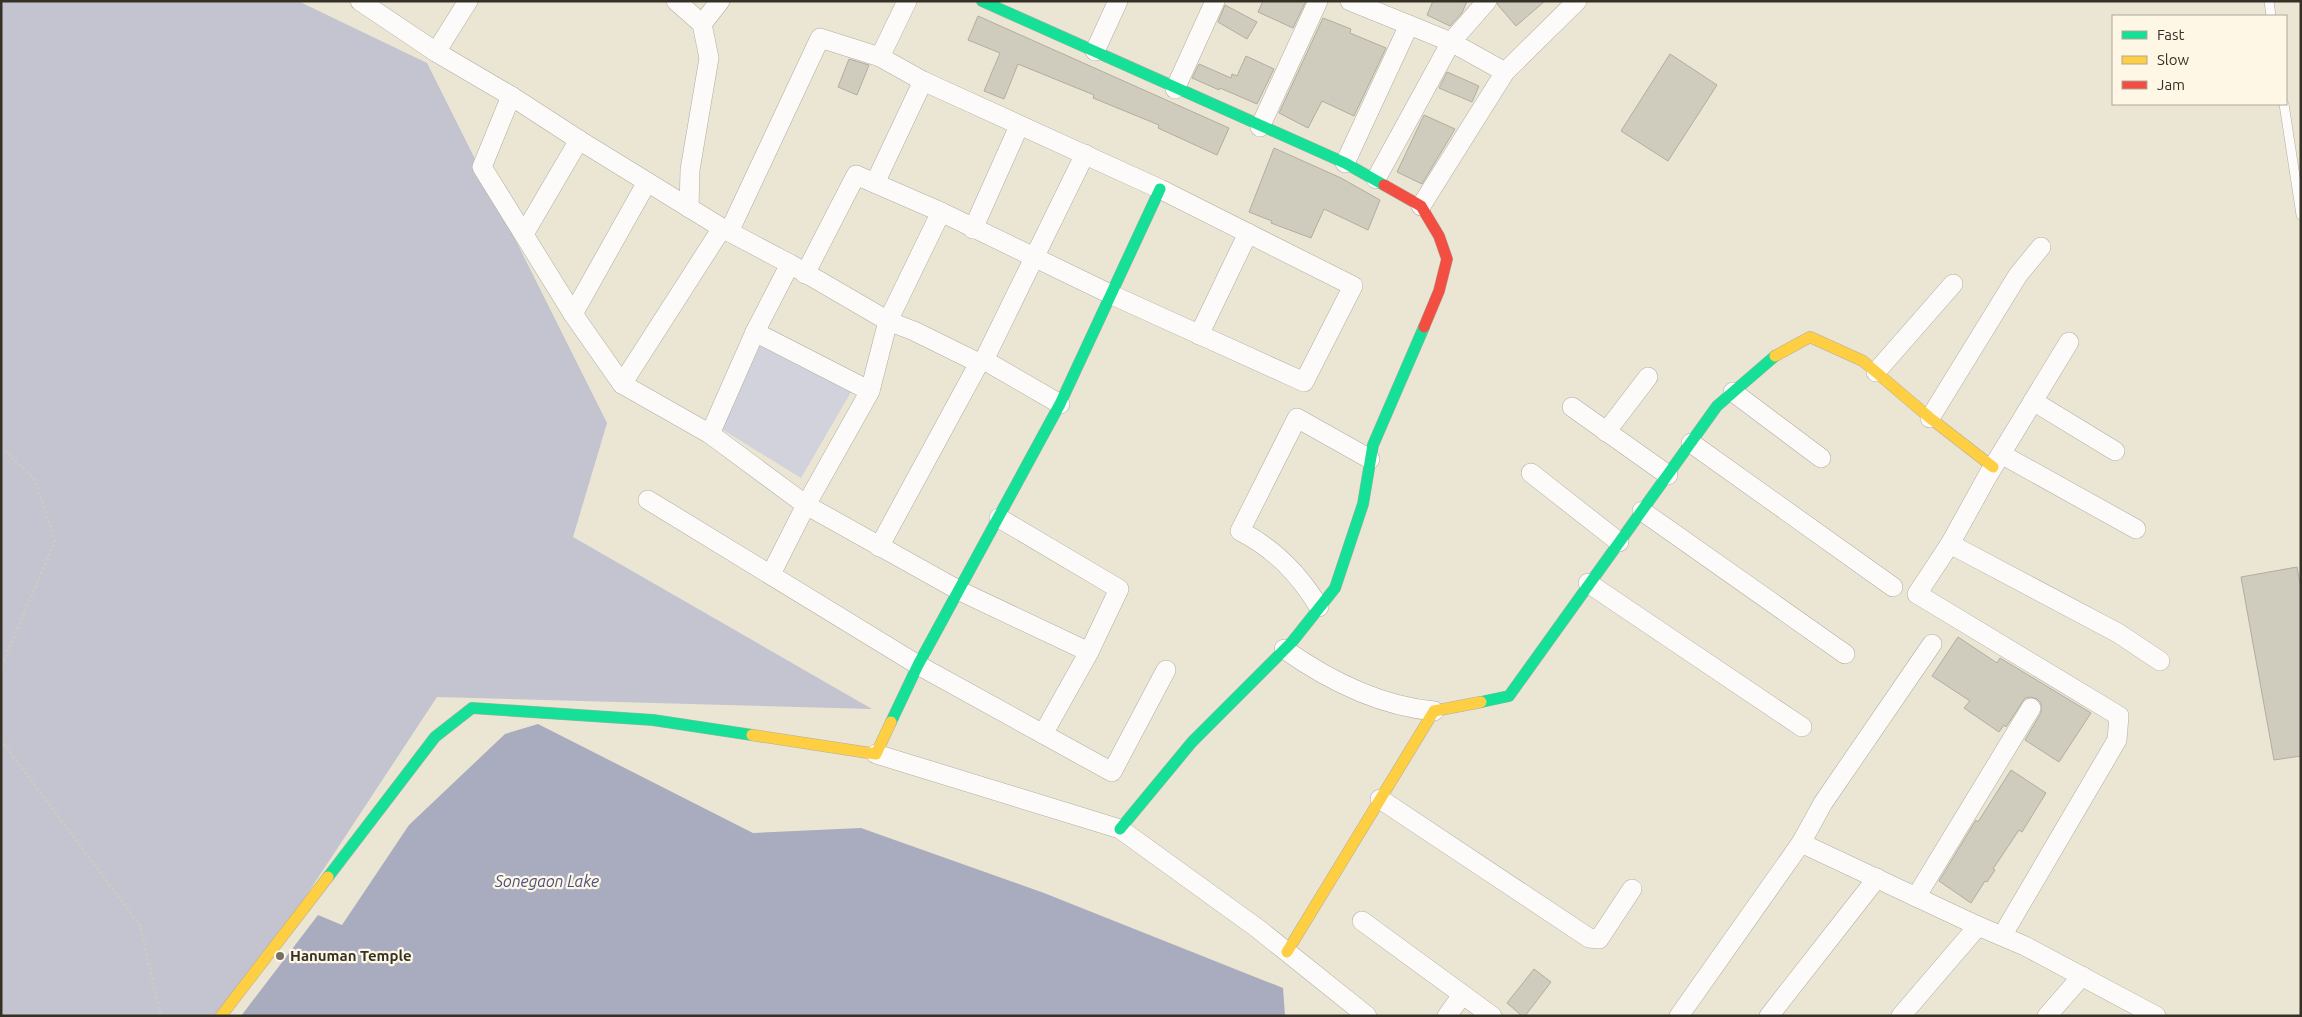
<svg xmlns="http://www.w3.org/2000/svg" width="2302" height="1017" viewBox="0 0 2302 1017" font-family="Ubuntu,sans-serif">
<style>
.green{fill:#d1d2dc}
.forest{fill:#c3c4d0}
.water{fill:#a8acbe}
.building{fill:#cfcbbd;stroke:#b2ada0}
.lines{fill:none;stroke-linecap:round;stroke-linejoin:round}
.lane-casing{stroke:#b1ada0;stroke-width:10}
.street-casing{stroke:#b1ada0;stroke-width:20}
.fast-casing{stroke:#b1ada0;stroke-width:12}
.slow-casing{stroke:#b1ada0;stroke-width:12}
.jam-casing{stroke:#b1ada0;stroke-width:12}
.path{stroke:#cccac3;stroke-width:3;stroke-dasharray:2.5 2.5;stroke-linecap:butt}
.lane{stroke:#fcfbf9;stroke-width:9}
.street{stroke:#fcfbf9;stroke-width:19}
.fast{stroke:#16e098;stroke-width:11}
.slow{stroke:#ffcf43;stroke-width:11}
.jam{stroke:#f24e42;stroke-width:11}
.poi-dot{fill:#757063;stroke:#fef7e5;stroke-width:2}
.labels{text-anchor:middle;stroke-width:4.5;stroke-linejoin:round;paint-order:stroke}
.poi-label{font-size:15px;font-weight:bold;fill:#363126;stroke:#fef7e5;text-anchor:start}
.water-label{font-size:16px;font-style:italic;fill:#4a5182;stroke:#fef7e5}
</style>
<rect width="100%" height="100%" fill="#ebe5d4"/>
<polygon class="green" points="760,344 851,392 801,478 720,428"/>
<polygon class="forest" points="1,1 298,1 427,63 607,423 573,537 872,709 437,697 227,1016 1,1016"/>
<polygon class="water" points="538,724 753,833 861,828 1044,893 1283,988 1285,1016 241,1016 318,915 342,925 409,825 505,734"/>
<g class="building">
<polygon points="1263,1 1306,1 1293,28 1258,12"/>
<polygon points="1433,1 1467,1 1462,13 1450,26 1427,15"/>
<polygon points="1498,1 1545,1 1516,26 1497,4"/>
<polygon points="1225,5 1257,22 1247,39 1218,22"/>
<polygon points="978,16 1229,128 1217,155 1158,128 1159,125 1093,98 1094,95 1018,64 1004,99 984,91 1000,53 968,40"/>
<polygon points="1323,18 1351,29 1350,33 1386,48 1354,116 1322,101 1308,128 1279,113"/>
<polygon points="1670,54 1717,85 1668,161 1621,131"/>
<polygon points="1246,56 1274,69 1257,104 1220,88 1219,90 1192,78 1199,64 1231,78 1232,74 1237,76"/>
<polygon points="849,59 869,65 857,95 838,87"/>
<polygon points="1447,72 1479,86 1472,102 1439,88"/>
<polygon points="1424,115 1455,129 1422,184 1397,172"/>
<polygon points="1274,148 1341,178 1380,200 1368,230 1324,209 1311,238 1271,223 1272,221 1249,212"/>
<polygon points="2297,567 2301,589 2301,756 2274,760 2241,577"/>
<polygon points="1958,637 1997,663 2000,658 2091,713 2059,762 2025,740 2041,713 2041,703 2037,699 2031,697 2025,698 2006,727 2004,725 1999,732 1964,708 1970,701 1932,676"/>
<polygon points="2011,770 2046,793 2022,832 2019,830 1993,869 1995,870 1987,882 1985,881 1971,903 1939,881 1976,820 1978,822"/>
<polygon points="1534,969 1551,982 1525,1016 1522,1016 1507,1003"/>
</g>
<g class="lines">
<g class="lane-casing">
<g id="lane">
<polyline points="2269,1 2271,16"/>
<polyline points="2284,104 2301,215"/>
</g>
</g>
<g class="street-casing">
<g id="street">
<polyline points="360,1 436,52 468,1"/>
<polyline points="676,1 702,24 709,58 690,170 689,208"/>
<polyline points="1350,1 1451,42 1505,72"/>
<polyline points="702,24 720,1"/>
<polyline points="1095,51 1118,1"/>
<polyline points="436,52 511,96"/>
<polyline points="1175,89 1215,1"/>
<polyline points="1260,127 1318,1"/>
<polyline points="579,140 722,228 790,264 888,321 914,331 979,363 984,360 1060,404"/>
<polyline points="1345,163 1409,25"/>
<polyline points="1376,179 1451,42 1487,1"/>
<polyline points="875,183 923,81"/>
<polyline points="1421,206 1505,72 1577,1"/>
<polyline points="973,229 1019,126"/>
<polyline points="729,232 820,38 880,57"/>
<polyline points="524,234 579,140 511,96 482,167 573,314 622,384 710,434 806,505 870,391 755,332"/>
<polyline points="805,274 856,175 941,212 1110,294 1304,382 1353,286 1160,189 923,81 880,57 907,1"/>
<polyline points="573,314 647,182"/>
<polyline points="1199,335 1248,233"/>
<polyline points="984,360 1085,154"/>
<polyline points="1876,372 1953,284"/>
<polyline points="622,384 722,228"/>
<polyline points="870,391 888,321 941,212"/>
<polyline points="1733,392 1821,458"/>
<polyline points="2033,401 2115,451"/>
<polyline points="1572,407 1668,475"/>
<polyline points="1930,418 2018,275 2041,247"/>
<polyline points="1606,432 1648,377"/>
<polyline points="710,434 755,332 790,264"/>
<polyline points="1691,443 1893,587"/>
<polyline points="2001,454 2136,529"/>
<polyline points="1531,473 1619,542"/>
<polyline points="648,500 918,665 1043,734 1089,652 960,591 806,505 771,574"/>
<polyline points="1642,511 1845,654"/>
<polyline points="999,518 1119,589 1089,652"/>
<polyline points="1950,544 2118,633 2160,661"/>
<polyline points="879,547 979,363"/>
<polyline points="1588,583 1802,727"/>
<path d="M1319 607C1299 574 1275 549 1240 531L1297 418 1370 459"/>
<path d="M1284 649C1328 680 1380 706 1434 711"/>
<polyline points="1043,734 1112,772 1166,670"/>
<polyline points="876,754 1120,829 1257,928 1367,1016"/>
<polyline points="1380,799 1589,938 1599,939 1632,889"/>
<polyline points="1801,843 1823,803 1932,644"/>
<polyline points="1916,897 2031,708"/>
<polyline points="1362,921 1492,1016"/>
<polyline points="2002,936 2117,740 2119,716 1917,594 1950,544 1987,477 2069,342"/>
<polyline points="1447,1016 1462,995"/>
<polyline points="1679,1016 1801,843 1978,926"/>
<polyline points="1769,1016 1877,878"/>
<polyline points="1901,1016 1978,926 2025,946 2156,1016"/>
<polyline points="2047,1016 2082,976"/>
</g>
</g>
<g class="fast-casing">
<g id="fast">
<polyline points="982,1 1345,163 1384,185"/>
<polyline points="1481,702 1509,696 1717,406 1775,356"/>
<polyline points="891,722 918,665 1060,404 1160,189"/>
<polyline points="1120,829 1192,742 1292,642 1335,588 1363,504 1373,445 1424,327"/>
<polyline points="328,877 435,737 472,708 653,720 752,735"/>
</g>
</g>
<g class="slow-casing">
<g id="slow">
<polyline points="1775,356 1810,337 1863,361 1930,418 1993,467"/>
<polyline points="752,735 876,754 891,722"/>
<polyline points="1287,952 1434,711 1481,702"/>
<polyline points="221,1016 328,877"/>
</g>
</g>
<g class="jam-casing">
<polyline id="jam" points="1384,185 1421,206 1439,236 1447,259 1439,291 1424,327"/>
</g>
<g class="path">
<polyline points="1,447 35,480 55,541 1,667"/>
<polyline points="1,740 140,925 161,1016"/>
</g>
<use href="#lane" class="lane"/>
<use href="#street" class="street"/>
<use href="#fast" class="fast"/>
<use href="#slow" class="slow"/>
<use href="#jam" class="jam"/>
</g>
<circle class="poi-dot" cx="280" cy="956" r="5"/>
<g class="labels">
<g class="poi-label">
<text x="290" y="961">Hanuman Temple</text>
</g>
<g class="water-label">
<text x="547" y="887">Sonegaon Lake</text>
</g>
</g>
<rect width="2302" height="1017" fill="none" stroke="#363126" stroke-width="5"/>
<rect x="2112" y="15" width="175" height="90" fill="#fef7e5" stroke="#aea899"/>
<rect x="2122" y="31" width="25" height="8" fill="#16e098" stroke="#aea899"/>
<text x="2157" y="40" font-size="15" fill="#363126">Fast</text>
<rect x="2122" y="56" width="25" height="8" fill="#ffcf43" stroke="#aea899"/>
<text x="2157" y="65" font-size="15" fill="#363126">Slow</text>
<rect x="2122" y="81" width="25" height="8" fill="#f24e42" stroke="#aea899"/>
<text x="2157" y="90" font-size="15" fill="#363126">Jam</text>
</svg>
